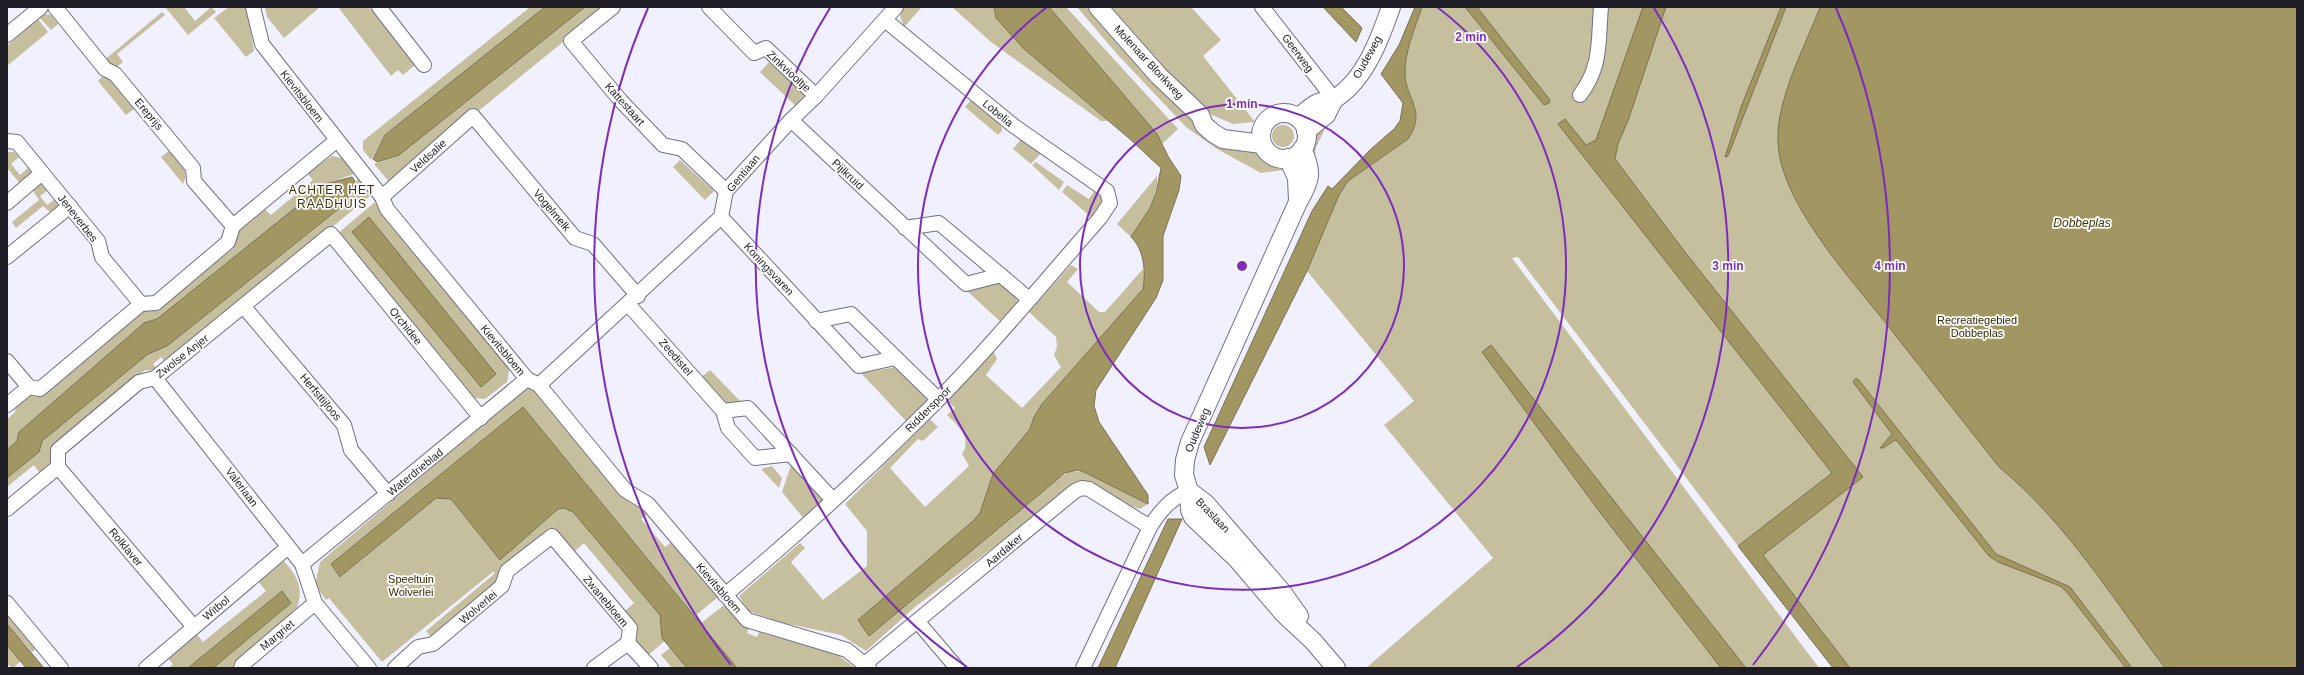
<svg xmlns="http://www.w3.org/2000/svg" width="2304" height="675" viewBox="0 0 2304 675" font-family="Arial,sans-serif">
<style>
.green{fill:#c6bf9d}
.water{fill:#a29762;stroke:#7a7250}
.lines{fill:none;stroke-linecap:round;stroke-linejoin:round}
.minor-casing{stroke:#716f84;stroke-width:16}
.major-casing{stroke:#716f84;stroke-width:20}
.minor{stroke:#fff;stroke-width:14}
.major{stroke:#fff;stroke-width:18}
.ring{fill:none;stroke:#7b2cbf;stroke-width:2}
.labels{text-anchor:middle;stroke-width:3.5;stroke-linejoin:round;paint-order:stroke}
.street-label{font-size:11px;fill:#1e1d26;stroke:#fff}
.park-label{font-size:11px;fill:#342b00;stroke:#fff}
.neighbourhood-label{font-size:12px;letter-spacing:1px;fill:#393105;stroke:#fff}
.water-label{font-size:12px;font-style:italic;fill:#3e3508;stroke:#fff}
.centre{fill:#7b2cbf;stroke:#fff;stroke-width:2}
.ring-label{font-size:12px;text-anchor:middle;font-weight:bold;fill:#7b2cbf;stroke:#fff;stroke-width:3.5;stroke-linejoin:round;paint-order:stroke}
</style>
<rect width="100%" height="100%" fill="#f1f0ff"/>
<g class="green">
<polygon points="165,7 184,7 195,21 211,7 216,12 188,35"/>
<polygon points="229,7 247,7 254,51 246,57 214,18"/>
<polygon points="268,7 320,7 284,38 267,17 265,9"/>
<polygon points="338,7 369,7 415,65 403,75 398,70 391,76"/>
<polygon points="530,7 545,7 385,135 371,160 363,150 363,141"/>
<polygon points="585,7 606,7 390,183 374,164 399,155"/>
<polygon points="903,7 922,7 904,27 900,16"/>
<polygon points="952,7 994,7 994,13 1023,48 1108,121 1101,121 991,42"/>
<polygon points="1049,7 1066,7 1178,129 1162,144 1140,114"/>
<polygon points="1077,7 1089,7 1114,37 1208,135 1257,150 1284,170 1261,173 1217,149 1186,127 1117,54"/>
<polygon points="1105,7 1191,7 1221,40 1203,56 1255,122 1233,124 1212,115 1139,45"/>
<path d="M1422 7H2297V668H1843L1756 558 1738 546 1518 257 1512 258 1819 668H1366L1493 558 1384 425 1414 401 1307 271 1339 195 1348 181 1408 139C1428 109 1407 102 1405 75 1404 52 1415 29 1422 7Z"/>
<polygon points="162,12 165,15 117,54 123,62 114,69 102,62"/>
<polygon points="45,14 51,15 58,24 51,30 40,18"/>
<polygon points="38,19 48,32 7,66 7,46"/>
<polygon points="769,62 802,90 805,95 796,106 760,72"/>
<polygon points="102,77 109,78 134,109 126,115 98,81"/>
<polygon points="972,99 1001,122 1002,131 998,135 965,107"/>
<circle cx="1283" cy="136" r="11"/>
<path d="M1320 125 1324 131 1316 147 1314 162C1310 146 1310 139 1320 125Z"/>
<polygon points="1022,138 1042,152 1031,164 1013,149"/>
<path d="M169 151C178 161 191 170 183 184L161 157Z"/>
<polygon points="8,152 14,152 19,157 11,164 20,175 28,168 34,176 23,187 7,168"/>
<polygon points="332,156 342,158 354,174 325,184 157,319 144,323 19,432 17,441 7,450 7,419 15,412 16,406 144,309 157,308 234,248 236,231 264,208 271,215 313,180 307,173"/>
<polygon points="680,160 714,191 705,200 673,167"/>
<polygon points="1036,162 1064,182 1059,190 1032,165"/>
<path d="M1157 176C1158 200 1144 218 1131 237L1117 224Z"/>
<polygon points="358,178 371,195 167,364 161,357 153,364 159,371 145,370 53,449 51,467 41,475 34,465 7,487 7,478 39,452 42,441 148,354 167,346 344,206"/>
<polygon points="42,182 48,190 40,196 47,205 55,199 61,205 52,214 43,206 16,228 12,222 39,200 32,189"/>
<polygon points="1067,185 1089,199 1095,190 1105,200 1092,218 1062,192"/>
<polygon points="375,202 510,366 507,382 485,399 473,398 337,234"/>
<path d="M1071 265 1078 269 1067 282 1099 312H1105L1143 269 1145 278 1143 289 1042 404 1034 417 1030 429 993 474 980 513 973 521 858 620 1070 471 1084 472 1148 504 1140 509 1073 487 915 607 866 651 841 635 779 622 749 611 739 596 800 543 805 548 791 562 823 600 867 566V531L845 504 930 419 938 427 923 441 918 439 890 468 925 507 969 466 962 454C972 437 959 427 947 415L955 408 948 401 993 350 997 359 986 375 1022 408 1061 367 1054 355 1057 347 1056 337 1029 312Z"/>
<path d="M1001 281C1023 301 1021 302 1003 324L966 290Z"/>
<polygon points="896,367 927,398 926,405 908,423 861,373"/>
<polygon points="710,370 741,402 727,405 700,378"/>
<polygon points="528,389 534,390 626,500 648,513 641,519 665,547 673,541 718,597 695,616 523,407 331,564 341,577 436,498 451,499 500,560 558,509 564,508 573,512 660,615 662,638 665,641 647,656 636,642 638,628 625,611 634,603 584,543 575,551 554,527 505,566 498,582 432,638 426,631 494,574 494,571 382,662 329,598 326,600 315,585 320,562 515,397"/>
<polygon points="792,462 824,499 823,504 805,520 782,492"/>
<polygon points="772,466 782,478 779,488 761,469"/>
<path d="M283 560C297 576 304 587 297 608L237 662V668H213L291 603 282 591 188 668H169L173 664 165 655 195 632 203 642 266 591 257 580Z"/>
<polygon points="724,605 736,618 749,628 747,633 757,637 759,632 837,654 855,668 737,668 701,623"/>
<polygon points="7,610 38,647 32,652 7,624"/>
<polygon points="7,645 21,661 13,668 7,664"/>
<polygon points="670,648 687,668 672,668 661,655"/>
</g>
<g class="water">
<polygon points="545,7 585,7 399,155 377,162 373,159 385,135"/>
<path d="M994 7H1049L1157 134 1169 158 1181 176 1179 190 1163 236V280L1156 298 1096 390 1094 406 1099 422 1148 495V504L1084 472 1077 470 1065 473 869 636 858 620 973 521 980 513 993 474 1030 429 1034 417 1042 404 1143 289C1146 272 1144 249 1131 237L1150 208 1156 193 1161 168 1131 140 1023 48 996 18Z"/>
<polygon points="1323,7 1341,7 1362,28 1356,42"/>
<path d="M1415 7H1422C1415 29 1404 52 1405 75 1407 102 1427 110 1408 139L1348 181 1339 195 1307 271 1210 465 1204 447 1312 211 1328 186 1332 189 1371 149 1394 129 1400 121 1403 103 1381 74 1399 45Z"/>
<polygon points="1465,7 1477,7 1550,100 1549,103 1544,105"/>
<polygon points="1643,7 1666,7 1629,118 1618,144 1615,159 1685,252 1863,477 1763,555 1850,668 1833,668 1738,546 1832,473 1558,124 1565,119 1586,145 1596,140"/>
<polygon points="1781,7 1786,7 1728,156 1725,157 1741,107"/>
<path d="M1820 7H2297V668H2165C2113 599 2066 522 1999 467 1963 422 1928 376 1892 331 1855 283 1780 204 1778 142 1776 99 1805 47 1820 7Z"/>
<polygon points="352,177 355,181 344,205 167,346 148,354 42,441 39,452 7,478 7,450 17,441 19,432 144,323 157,319 325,184"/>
<polygon points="369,217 496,374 481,387 352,232"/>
<polygon points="1491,345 1746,668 1721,668 1599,511 1482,352"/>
<polygon points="1855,379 1858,379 1996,554 2070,587 2132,668 2126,668 2066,591 2060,586 1998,562 1989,556 1897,441 1895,440 1883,448 1880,448 1892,434 1853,382"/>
<polygon points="523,407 737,668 687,668 662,638 660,615 573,512 564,508 558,509 500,560 451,499 436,498 340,577 331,564"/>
<polygon points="1168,519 1182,519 1115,668 1098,668"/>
<polygon points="282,591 291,603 213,668 188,668"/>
<polygon points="7,624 44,668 26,668 7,645"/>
</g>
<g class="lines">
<g class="minor-casing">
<g id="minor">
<polyline points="55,7 105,69 115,74 193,168 194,181 233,226"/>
<polyline points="253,7 262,44 382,197 387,209 527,379 539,385 625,490 648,504 747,620 847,650 869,668"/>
<polyline points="379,7 424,65"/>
<polyline points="613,7 571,41 621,101 663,145 682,149 726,191"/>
<polyline points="709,7 754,53 766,48 816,96"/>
<polyline points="1262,7 1334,99"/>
<polyline points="7,35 41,7"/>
<path d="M1580 95C1602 66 1598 41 1601 7"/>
<polyline points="791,120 966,284 1001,275"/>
<polyline points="7,141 17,142 98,241 102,257 141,304"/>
<polyline points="382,197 473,116 575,238 593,244 638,296"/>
<polyline points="7,203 42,173"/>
<polyline points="721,217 859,366 895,358"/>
<polyline points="905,228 939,223 1029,299"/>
<polyline points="7,257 70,206"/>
<polyline points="628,304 723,411 728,428 755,458 791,454"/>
<polyline points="244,307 344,425 351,450 388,494"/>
<polyline points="816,321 851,314 938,399"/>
<polyline points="7,361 29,387"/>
<polyline points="155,378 302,564 315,603 369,668"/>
<polyline points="539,385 721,217 726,191 791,120 816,96 896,7"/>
<polyline points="7,405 29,387 40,389 141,304 156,303 228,242 233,226 337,140"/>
<polyline points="723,411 748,408 833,500"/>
<polyline points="58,467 194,627"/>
<polyline points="7,509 58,467 58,450 139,382 155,378 331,234 481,418"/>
<polyline points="302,564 527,379"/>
<path d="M725 595C796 536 865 473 930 408 990 348 1044 282 1100 218L1110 203 1107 191 1014 126 885 20"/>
<polyline points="7,603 61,668"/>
<polyline points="918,622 957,668"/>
<polyline points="866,663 1075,491 1082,488 1089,489 1150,527"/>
<polyline points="146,668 287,548"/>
<polyline points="241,668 242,665 315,603"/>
<polyline points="395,668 418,647 433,644 502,586 507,571 552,536 630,628 628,643 651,668"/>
<polyline points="594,668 628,643"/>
<path d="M1083 668 1150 527C1160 511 1171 498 1189 491"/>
</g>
</g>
<g class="major-casing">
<g id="major">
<polyline points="1098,7 1159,76 1200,115 1204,125 1213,133 1223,139 1262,144"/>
<circle cx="1284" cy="136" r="23"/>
<path d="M1298 118C1304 113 1311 106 1318 103 1324 101 1330 101 1336 98 1365 79 1380 39 1391 7"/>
<polyline points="1306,131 1326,115 1334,99"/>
<path d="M1302 149C1313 172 1311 180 1298 202L1190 442 1185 460 1184 475 1189 491 1190 510 1193 517 1237 559 1284 614 1313 641 1336 668"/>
<polyline points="1288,158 1297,178 1298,201"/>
<polyline points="1189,491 1206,504 1282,592 1299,616"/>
</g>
</g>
<use href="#minor" class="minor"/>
<use href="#major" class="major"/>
</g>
<g class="ring">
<circle cx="1242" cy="266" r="162"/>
<path d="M1437 7A324 324 0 1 1 1047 7"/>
<path d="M967 667A486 486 0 0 1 830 8M1654 8A486 486 0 0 1 1517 667"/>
<path d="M731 665A648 648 0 0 1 648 8M1836 8A648 648 0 0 1 1753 665"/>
</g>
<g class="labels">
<g class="street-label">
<text transform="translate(1298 53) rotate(53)" y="4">Geerweg</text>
<text transform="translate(1367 57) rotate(-61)" y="4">Oudeweg</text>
<text transform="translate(1149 62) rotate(47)" y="4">Molenaar Blonkweg</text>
<text transform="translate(789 71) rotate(43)" y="4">Zinkviooltje</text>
<text transform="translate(302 96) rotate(52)" y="4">Kievitsbloem</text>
<text transform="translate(625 104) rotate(48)" y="4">Kattestaart</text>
<text transform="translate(998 113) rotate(39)" y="4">Lobelia</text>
<text transform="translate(149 114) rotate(50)" y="4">Ereprijs</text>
<text transform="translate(428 156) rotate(-42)" y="4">Veldsalie</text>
<text transform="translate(743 173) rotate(-50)" y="4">Gentiaan</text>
<text transform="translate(848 174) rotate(43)" y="4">Pijlkruid</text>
<text transform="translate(552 210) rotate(50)" y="4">Vogelmelk</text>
<text transform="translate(78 218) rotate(52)" y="4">Jeneverbes</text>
<text transform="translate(769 269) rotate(47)" y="4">Koningsvaren</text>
<text transform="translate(406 326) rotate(51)" y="4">Orchidee</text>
<text transform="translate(503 350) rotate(50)" y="4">Kievitsbloem</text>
<text transform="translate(182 356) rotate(-38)" y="4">Zwolse Anjer</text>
<text transform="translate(676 357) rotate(49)" y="4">Zeedistel</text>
<text transform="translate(321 397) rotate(50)" y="4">Herfsttijloos</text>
<text transform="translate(928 409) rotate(-45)" y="4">Ridderspoor</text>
<text transform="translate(1197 430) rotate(-67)" y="4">Oudeweg</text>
<text transform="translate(415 472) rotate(-39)" y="4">Waterdrieblad</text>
<text transform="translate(242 487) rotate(53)" y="4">Valeriaan</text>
<text transform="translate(1213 515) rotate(46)" y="4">Braslaan</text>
<text transform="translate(126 547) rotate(50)" y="4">Rolklaver</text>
<text transform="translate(1004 550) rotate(-40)" y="4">Aardaker</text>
<text transform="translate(719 588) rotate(49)" y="4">Kievitsbloem</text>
<text transform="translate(606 601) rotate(50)" y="4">Zwanebloem</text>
<text transform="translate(478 607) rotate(-40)" y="4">Wolverlei</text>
<text transform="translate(216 608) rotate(-40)" y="4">Witbol</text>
<text transform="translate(277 635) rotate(-40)" y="4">Margriet</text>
</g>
<g class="park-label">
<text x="1977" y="324">Recreatiegebied<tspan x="1977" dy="13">Dobbeplas</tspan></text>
<text x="411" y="583">Speeltuin<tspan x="411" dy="13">Wolverlei</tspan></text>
</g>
<g class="neighbourhood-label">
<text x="332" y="194">ACHTER HET<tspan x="332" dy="14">RAADHUIS</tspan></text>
</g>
<g class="water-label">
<text x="2082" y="227">Dobbeplas</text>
</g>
</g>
<circle cx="1242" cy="266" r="6" class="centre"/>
<g class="ring-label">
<text x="1471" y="41">2 min</text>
<text x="1242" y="108">1 min</text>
<text x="1728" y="270">3 min</text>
<text x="1890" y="270">4 min</text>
</g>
<rect width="2304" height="675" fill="none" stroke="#1e1d26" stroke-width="16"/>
</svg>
